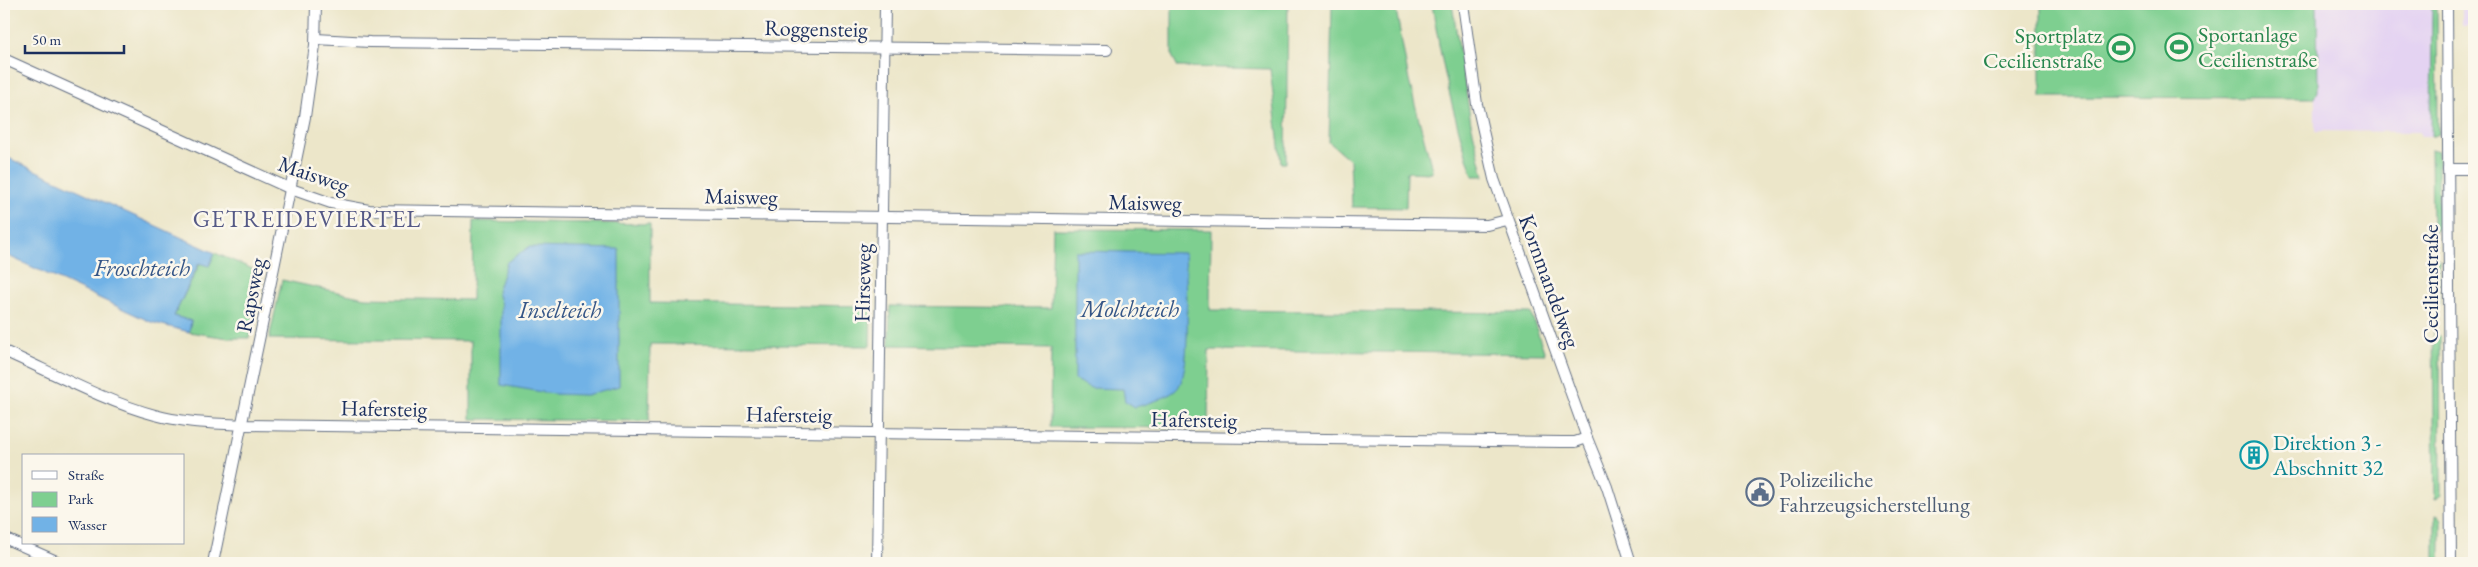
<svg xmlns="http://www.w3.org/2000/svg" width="2478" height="567" viewBox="0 0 2478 567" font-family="'EB Garamond',serif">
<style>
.built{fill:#e4d3f2}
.green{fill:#7ecf90;stroke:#4c7f77}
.water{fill:#71b2e6;stroke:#4670a2}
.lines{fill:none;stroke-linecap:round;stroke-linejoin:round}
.minor-casing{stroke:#646f83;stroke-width:12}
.minor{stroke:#fff;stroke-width:10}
.labels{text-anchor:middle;stroke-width:5;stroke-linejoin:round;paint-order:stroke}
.street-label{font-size:22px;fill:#1b2f5e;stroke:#fbf7ec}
.leisure-label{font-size:22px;fill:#27864d;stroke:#fbf7ec;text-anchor:start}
.culture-label{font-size:22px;fill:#0d838f;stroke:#fbf7ec;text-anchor:start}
.service-label{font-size:22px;fill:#4e5e75;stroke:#fbf7ec;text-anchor:start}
.neighbourhood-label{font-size:24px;letter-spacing:1px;fill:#555986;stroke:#fbf7ec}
.water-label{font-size:24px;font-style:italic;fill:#355687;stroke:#fbf7ec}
</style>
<rect width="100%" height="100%" fill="#fbf7ec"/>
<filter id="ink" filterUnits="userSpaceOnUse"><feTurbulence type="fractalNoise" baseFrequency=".02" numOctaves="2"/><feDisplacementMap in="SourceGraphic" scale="10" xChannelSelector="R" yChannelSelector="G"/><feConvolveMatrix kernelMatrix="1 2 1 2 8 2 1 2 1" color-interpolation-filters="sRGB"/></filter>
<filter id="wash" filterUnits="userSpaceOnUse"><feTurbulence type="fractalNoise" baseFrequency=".0096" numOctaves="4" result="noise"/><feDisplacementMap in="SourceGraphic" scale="20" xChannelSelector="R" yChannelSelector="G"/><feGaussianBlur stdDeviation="1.12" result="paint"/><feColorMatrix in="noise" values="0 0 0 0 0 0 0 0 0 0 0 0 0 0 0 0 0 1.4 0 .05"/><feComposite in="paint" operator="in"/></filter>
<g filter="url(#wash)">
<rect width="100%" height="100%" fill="#ece6c9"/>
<g class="built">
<polygon points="2317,4 2432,4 2431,137 2421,137 2420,132 2315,131 2315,98 2318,91"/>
<rect x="2462" y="4" width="12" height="21"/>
</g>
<g class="green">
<polygon points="1172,4 1288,4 1286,163 1281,163 1270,69 1178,67 1172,56"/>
<polygon points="1332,4 1395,4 1409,81 1432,169 1432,173 1407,172 1406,208 1352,207 1350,160 1329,142"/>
<path d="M1432 4H1452L1471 123 1484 176H1473C1454 120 1441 62 1432 4Z"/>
<polygon points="2041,4 2317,4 2318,91 2315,98 2041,97"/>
<polygon points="2432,4 2437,4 2438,134 2431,137"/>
<polygon points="2431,149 2438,151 2439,226 2432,234"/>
<polygon points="473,221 650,224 650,303 871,306 870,346 650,344 649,421 471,419 471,341 269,339 282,280 365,298 472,300"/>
<polygon points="1053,229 1211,230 1210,310 1531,313 1545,354 1209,350 1208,428 1050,427 1051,348 889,345 890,306 1051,308"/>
<polygon points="215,253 262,273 249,338 228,338 189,332 191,321 174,316 200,263 209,266"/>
<polygon points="2435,256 2439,259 2439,304 2435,308"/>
<polygon points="2433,331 2440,337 2441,494 2435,499"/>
<polygon points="2435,515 2438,515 2441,520 2441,563 2435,563"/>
</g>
<g class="water">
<polygon points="4,156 215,253 209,266 199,263 174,316 191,321 189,332 151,322 4,254"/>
<polygon points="529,247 619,249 619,386 586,395 554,394 501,385 501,305 497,292 507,262"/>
<path d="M1075 251 1185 253C1186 282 1192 364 1179 386 1174 396 1147 404 1135 407L1125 401 1123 389 1091 388 1075 380Z"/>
</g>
</g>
<g filter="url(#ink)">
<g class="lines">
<g class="minor-casing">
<g id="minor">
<polyline points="1463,4 1477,104 1494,179 1587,438 1607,487 1631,563"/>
<polyline points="2447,4 2451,563"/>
<polyline points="316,39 370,42 1107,50"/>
<polyline points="4,59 291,189 331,203 369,210 1487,225 1507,220"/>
<polyline points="2448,169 2474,169"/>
<path d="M4 351C51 372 106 402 155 415 184 423 213 423 243 425L1562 442H1575L1587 438"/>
<polyline points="4,538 61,563"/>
<polyline points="213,563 305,117 315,45 316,4"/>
<polyline points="877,563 885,4"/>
</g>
</g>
<use href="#minor" class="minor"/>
</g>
</g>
<defs>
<g id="stadium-ring" transform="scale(1.4375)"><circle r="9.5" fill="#fbf7ec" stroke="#2e9e5b" stroke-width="1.5"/><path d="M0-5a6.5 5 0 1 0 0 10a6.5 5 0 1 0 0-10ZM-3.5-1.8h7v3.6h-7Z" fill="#2e9e5b"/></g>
<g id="building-ring" transform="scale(1.4375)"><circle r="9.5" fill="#fbf7ec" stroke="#0f9aa8" stroke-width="1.5"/><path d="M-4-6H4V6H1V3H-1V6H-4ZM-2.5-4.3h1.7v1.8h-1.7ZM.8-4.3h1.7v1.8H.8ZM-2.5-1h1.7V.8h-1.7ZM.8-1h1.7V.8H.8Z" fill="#0f9aa8"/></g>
<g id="civic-ring" transform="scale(1.4375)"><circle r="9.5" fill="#fbf7ec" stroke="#5c6f8a" stroke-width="1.5"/><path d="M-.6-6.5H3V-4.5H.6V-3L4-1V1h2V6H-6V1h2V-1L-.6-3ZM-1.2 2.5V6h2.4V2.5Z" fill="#5c6f8a"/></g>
</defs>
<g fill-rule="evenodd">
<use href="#stadium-ring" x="2179" y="47"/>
<use href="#stadium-ring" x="2121" y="48"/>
<use href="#building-ring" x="2254" y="455"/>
<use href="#civic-ring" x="1760" y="492"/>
</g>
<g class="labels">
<g class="street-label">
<text transform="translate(816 28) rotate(1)" y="8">Roggensteig</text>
<text transform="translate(314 174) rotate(19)" y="8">Maisweg</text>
<text transform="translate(741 196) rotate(1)" y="8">Maisweg</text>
<text transform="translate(1145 202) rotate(1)" y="8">Maisweg</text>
<text transform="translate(1550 281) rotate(70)" y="8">Kornmandelweg</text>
<text transform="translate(862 283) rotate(-89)" y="8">Hirseweg</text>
<text transform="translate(2430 284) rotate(-90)" y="8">Cecilienstraße</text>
<text transform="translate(250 295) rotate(-79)" y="8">Rapsweg</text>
<text transform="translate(384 408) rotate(1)" y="8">Hafersteig</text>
<text transform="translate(789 414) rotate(1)" y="8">Hafersteig</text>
<text transform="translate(1194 419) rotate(1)" y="8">Hafersteig</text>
</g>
<g class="leisure-label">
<text x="2198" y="42">Sportanlage<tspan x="2198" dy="25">Cecilienstraße</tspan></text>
<text x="2102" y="43" text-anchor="end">Sportplatz<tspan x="2102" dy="25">Cecilienstraße</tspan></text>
</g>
<g class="culture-label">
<text x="2273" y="450">Direktion 3 -<tspan x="2273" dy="25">Abschnitt 32</tspan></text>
</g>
<g class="service-label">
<text x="1779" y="487">Polizeiliche<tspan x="1779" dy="25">Fahrzeugsicherstellung</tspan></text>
</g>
<g class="neighbourhood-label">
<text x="307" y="227">GETREIDEVIERTEL</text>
</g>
<g class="water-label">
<text x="142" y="276">Froschteich</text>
<text x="1130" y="317">Molchteich</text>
<text x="560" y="318">Inselteich</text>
</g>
</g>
<rect width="2478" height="567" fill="none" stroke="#fbf7ec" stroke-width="20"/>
<rect x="22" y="454" width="162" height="90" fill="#fbf7ec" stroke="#a1a7b3"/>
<rect x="32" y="471" width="25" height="8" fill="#ffffff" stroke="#a1a7b3"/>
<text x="68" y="480" font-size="15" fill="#1b2f5e">Straße</text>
<rect x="32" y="492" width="25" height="15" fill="#7ecf90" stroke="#a1a7b3"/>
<text x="68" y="504" font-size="15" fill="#1b2f5e">Park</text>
<rect x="32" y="517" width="25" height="15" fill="#71b2e6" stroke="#a1a7b3"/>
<text x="68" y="530" font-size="15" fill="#1b2f5e">Wasser</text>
<path d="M25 45v8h99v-8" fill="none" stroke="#1b2f5e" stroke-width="2.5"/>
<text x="32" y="45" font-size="15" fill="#1b2f5e" stroke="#fbf7ec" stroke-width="4" paint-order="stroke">50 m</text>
</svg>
